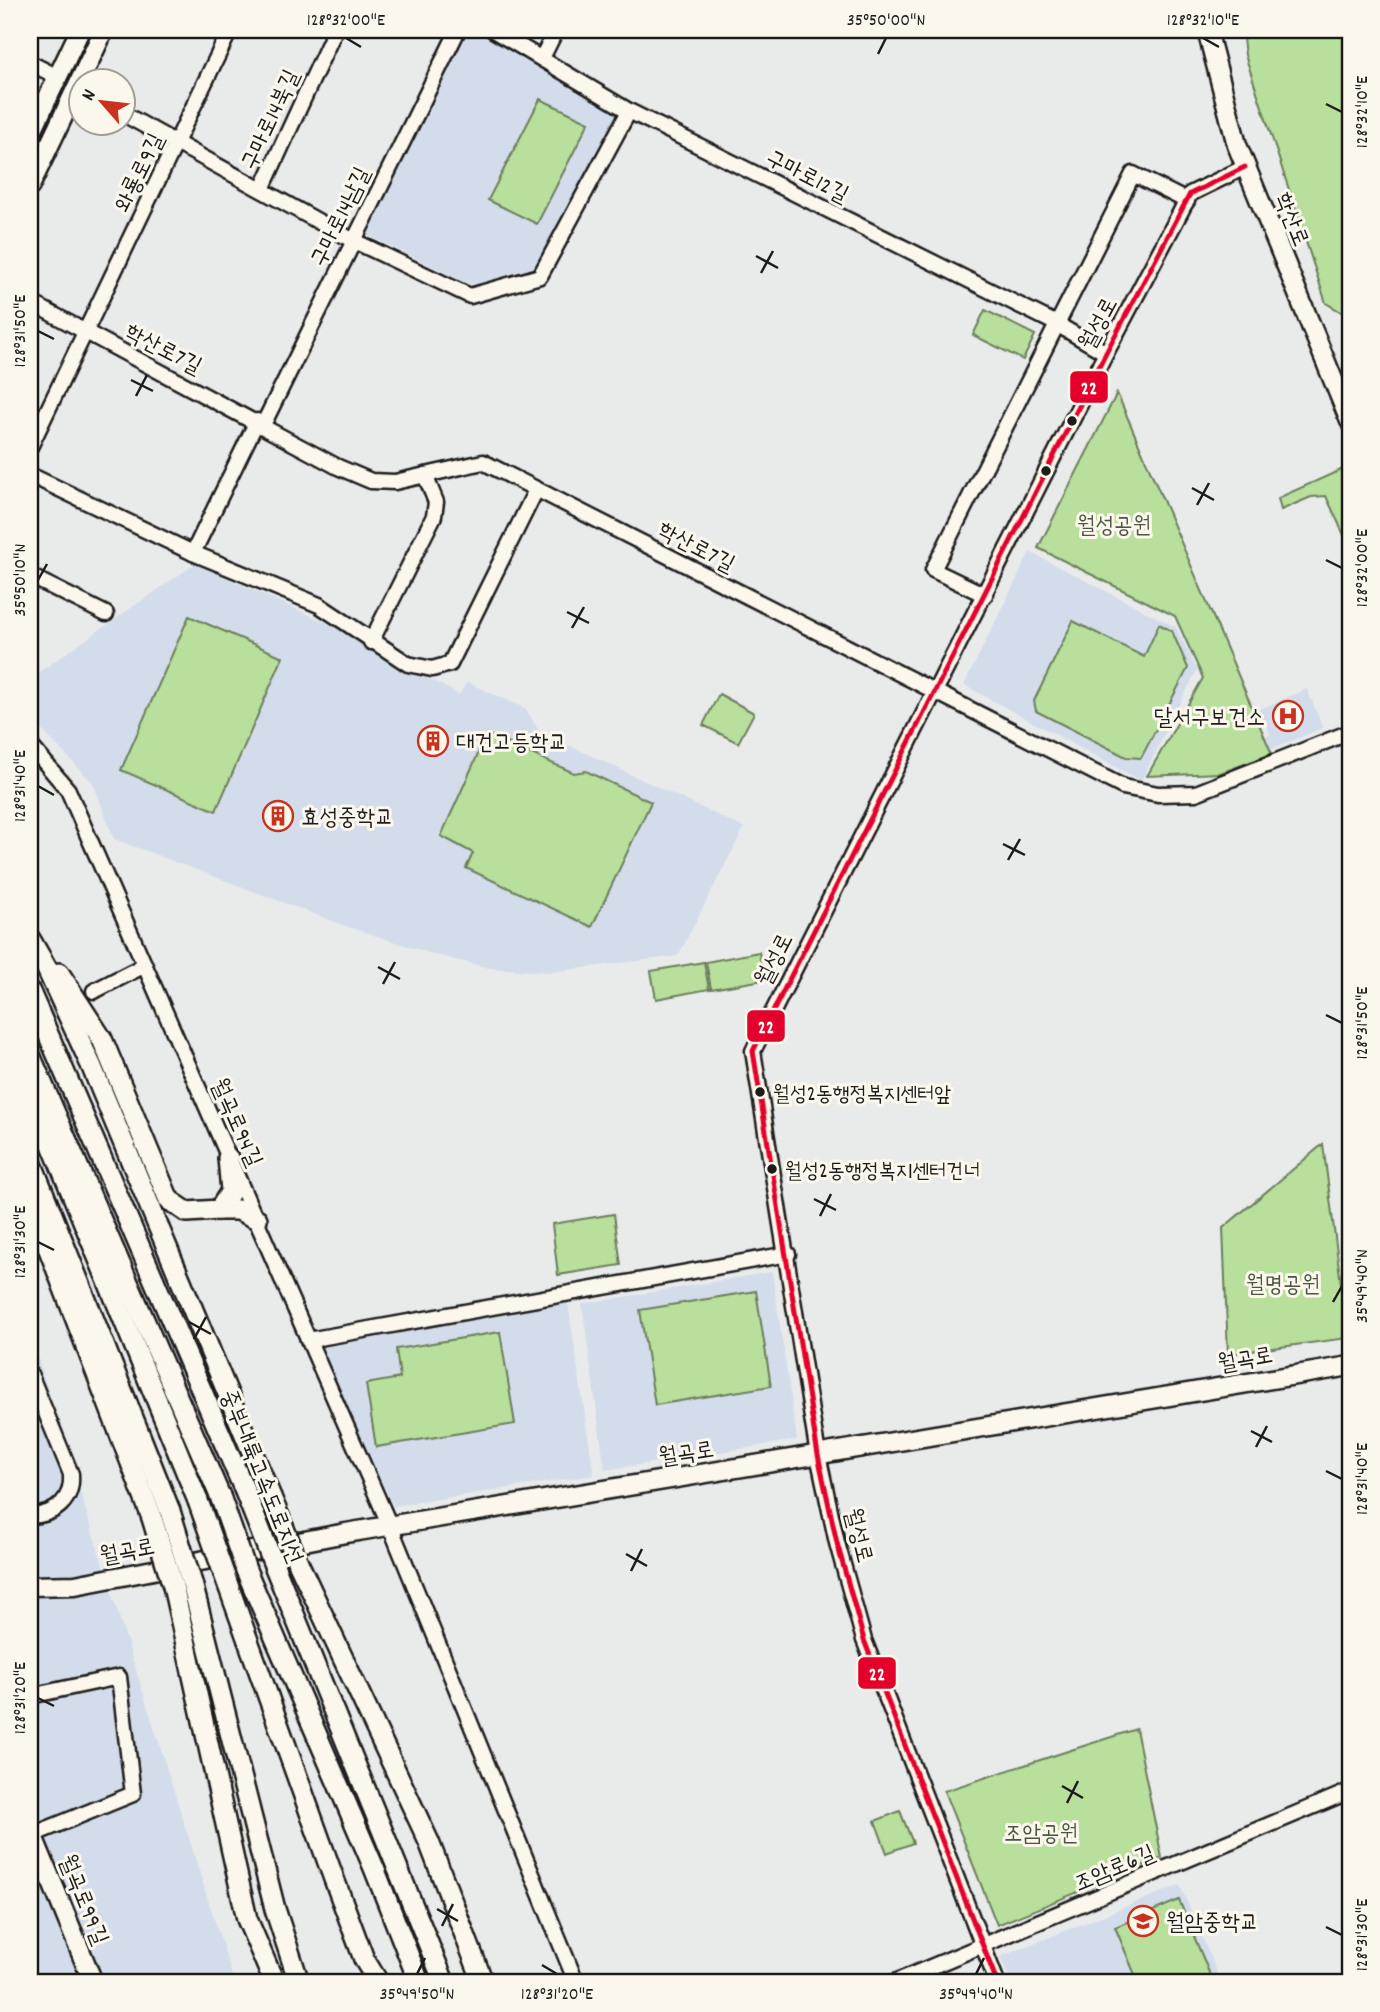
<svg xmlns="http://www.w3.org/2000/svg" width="1380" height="2012" viewBox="0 0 1380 2012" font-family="Dekko,'Poor Story',sans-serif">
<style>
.built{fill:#d3dcea}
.green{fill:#b8df9b;stroke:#6a7e5c;stroke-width:2}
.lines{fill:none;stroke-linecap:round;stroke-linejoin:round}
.minor-tunnel{stroke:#c0c2c2;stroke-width:14;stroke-dasharray:14 7;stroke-linecap:butt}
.minor-casing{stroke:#1c1c1c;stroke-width:19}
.major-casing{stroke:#1c1c1c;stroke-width:23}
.highway-casing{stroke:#1c1c1c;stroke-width:24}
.minor{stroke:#fbf7ec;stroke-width:14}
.major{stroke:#fbf7ec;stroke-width:18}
.highway{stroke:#fbf7ec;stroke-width:19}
.highway-bridge-casing{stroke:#1c1c1c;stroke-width:24;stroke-linecap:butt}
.highway-bridge{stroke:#fbf7ec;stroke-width:19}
.bus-1-casing{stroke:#fbf7ec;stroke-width:10}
.bus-1{stroke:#e4002b;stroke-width:5}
.ticks{fill:none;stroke:#1c1c1c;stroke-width:2.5}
.bus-dot{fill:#1c1c1c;stroke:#fbf7ec;stroke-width:2.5}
.labels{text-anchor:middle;stroke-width:6;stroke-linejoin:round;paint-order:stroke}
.bus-label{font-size:21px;fill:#1c1c1c;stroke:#fbf7ec;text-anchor:start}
.street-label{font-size:23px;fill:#1c1c1c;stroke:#fbf7ec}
.park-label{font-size:23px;fill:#4b5642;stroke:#fbf7ec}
.poi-label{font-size:23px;fill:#1c1c1c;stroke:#fbf7ec;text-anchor:start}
.line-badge{stroke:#fbf7ec;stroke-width:2.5}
.badge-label{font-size:19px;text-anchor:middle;font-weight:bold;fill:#fff}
.neatline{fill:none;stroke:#1c1c1c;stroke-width:2.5}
.ticks-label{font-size:18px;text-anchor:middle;fill:#1c1c1c}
</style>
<rect width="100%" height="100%" fill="#e9ebeb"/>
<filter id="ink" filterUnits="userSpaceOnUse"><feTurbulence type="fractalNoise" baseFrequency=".0143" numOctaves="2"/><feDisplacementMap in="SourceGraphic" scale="14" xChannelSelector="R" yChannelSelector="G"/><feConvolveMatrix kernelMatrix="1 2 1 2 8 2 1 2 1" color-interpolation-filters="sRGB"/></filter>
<g filter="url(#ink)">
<g class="built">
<polygon points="465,30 479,30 619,115 543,267 506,283 469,284 365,234"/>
<polygon points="1030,552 1176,627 1197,670 1141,781 964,685"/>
<polygon points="195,564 334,626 459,695 467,682 526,709 539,731 744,828 678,956 550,972 489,968 432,954 346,926 114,839 93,783 30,718 30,678"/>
<polygon points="1307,689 1323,728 1271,749 1266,736 1270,734 1266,723 1261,724 1255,711"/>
<polygon points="772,1272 797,1440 605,1470 582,1304"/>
<polygon points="568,1303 594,1475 393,1506 320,1346"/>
<polygon points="30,1333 234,1982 30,1982"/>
<polygon points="1180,1885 1221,1982 1011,1982 1000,1957"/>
</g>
<g class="green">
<polygon points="1242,30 1350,30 1350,317 1326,303 1245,55"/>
<polygon points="540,99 589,122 537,224 488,200"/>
<polygon points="985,310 1035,335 1023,360 973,335"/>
<polygon points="1117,393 1272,754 1220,773 1147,776 1203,678 1175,616 1038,548"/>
<polygon points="1345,468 1350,481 1350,548 1326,496 1311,497 1281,510 1278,498"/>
<polygon points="189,616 283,657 216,811 121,770"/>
<polygon points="1073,621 1144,657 1159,624 1172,631 1188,668 1141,758 1126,757 1036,711 1034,701"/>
<polygon points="719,694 754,713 738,743 703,725"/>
<polygon points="487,734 574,773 586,771 651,802 592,927 466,868 473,853 441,836"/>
<polygon points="759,952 764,980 711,989 706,962"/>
<polygon points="704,962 709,989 656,999 651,971"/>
<polygon points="1323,1144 1348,1338 1228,1354 1223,1228"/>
<polygon points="614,1214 621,1265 558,1275 552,1224"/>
<polygon points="756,1291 771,1386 655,1405 640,1310"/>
<polygon points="500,1332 515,1424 376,1447 366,1384 400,1378 396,1349"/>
<polygon points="1136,1729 1162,1858 997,1925 944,1791"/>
<polygon points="900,1811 913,1843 887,1853 875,1821"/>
<polygon points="1179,1900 1213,1982 1138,1982 1115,1927"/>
</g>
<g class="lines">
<polyline class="minor-tunnel" points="30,1024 71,1003"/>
<g class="minor-casing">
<g id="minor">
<polyline points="493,30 629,111 1055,323 1106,353"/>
<polyline points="542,58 556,30"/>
<polyline points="30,63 58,77"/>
<polyline points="122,113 352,240 470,296 540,276 629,111"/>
<polyline points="262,189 335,30"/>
<polyline points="30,302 338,467 371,481 395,482 483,462 1123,787 1158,794 1196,793 1350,732"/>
<polyline points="257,421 193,553 319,605 408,664 432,669 450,664 536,490"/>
<polyline points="263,425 458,30"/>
<polyline points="30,447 230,30"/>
<polyline points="30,475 193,553"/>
<polyline points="30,576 106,614"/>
<polyline points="985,595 933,570 1133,174 1187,201"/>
<polyline points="371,642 434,516 436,502 425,475"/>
<polyline points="30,745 68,790 390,1526 576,1982"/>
<polyline points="94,991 145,965"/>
<polyline points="308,1340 788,1254"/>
<path d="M30 1374 71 1474C73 1500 56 1515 30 1516"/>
<polyline points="30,1696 119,1677 133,1794 32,1835"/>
<polyline points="895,1982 1350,1791"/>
<polyline points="997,1982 864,1640 837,1543 818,1455 753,1051 1106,353 1190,194 1245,167"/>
</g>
</g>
<g class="major-casing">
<g id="major">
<polyline points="1207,30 1237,145 1350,421"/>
<polyline points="30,135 80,30"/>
<polyline points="30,186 104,30"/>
<polyline points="30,1586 75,1585 346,1533 1350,1366"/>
<polyline points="30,1829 93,1982"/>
</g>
</g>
<g class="highway-casing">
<g id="highway">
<polyline points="30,939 46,967 91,1065 266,1485"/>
<polyline points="59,973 102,1039 169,1200 187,1212 219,1210 231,1191 228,1158"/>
<polyline points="30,992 244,1489"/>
<polyline points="30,1055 220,1496"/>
<polyline points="34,1101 198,1501"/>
<polyline points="30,1159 170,1511"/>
<polyline points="30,1200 151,1515"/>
<polyline points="219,1210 238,1210 257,1219"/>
<polyline points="297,1560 429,1842 483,1982"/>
<polyline points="274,1565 444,1982"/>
<polyline points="246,1570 374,1868 419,1982"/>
<polyline points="224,1574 334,1879 364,1959 378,1982"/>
<polyline points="192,1583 275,1909 299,1982"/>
<polyline points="173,1586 247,1919 274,1982"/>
</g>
</g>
<use href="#minor" class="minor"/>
<use href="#major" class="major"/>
<use href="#highway" class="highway"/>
<g class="highway-bridge-casing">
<g id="highway-bridge">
<polyline points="266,1485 297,1560"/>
<polyline points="244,1489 274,1565"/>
<polyline points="220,1496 246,1570"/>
<polyline points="198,1501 224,1574"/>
<polyline points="170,1511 192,1583"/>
<polyline points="151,1515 173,1586"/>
</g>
</g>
<use href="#highway-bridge" class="highway-bridge"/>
<g class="bus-1-casing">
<polyline id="bus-1" points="997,1982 864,1640 837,1543 818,1455 753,1051 1106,353 1190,194 1245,167"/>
</g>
<use href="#bus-1" class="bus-1"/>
</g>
</g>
<path class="ticks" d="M346 38 361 47M1203 38 1219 47M878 54 886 38M1326 104 1342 112M756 256 778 268M761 273 773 251M38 331 54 339M131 380 153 391M136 396 147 375M1192 488 1214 500M1197 505 1209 483M1326 560 1342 568M38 580 47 564M567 612 589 623M572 628 584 607M38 786 54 795M1003 844 1025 855M1008 860 1020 839M378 967 400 979M383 984 395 962M1326 1015 1342 1023M814 1199 836 1210M820 1216 831 1194M38 1242 54 1250M1333 1302 1342 1286M189 1322 211 1334M194 1339 206 1317M1251 1431 1272 1442M1256 1447 1267 1426M1326 1471 1342 1479M626 1554 647 1566M631 1571 642 1549M38 1698 54 1706M1062 1786 1083 1798M1067 1803 1078 1781M437 1909 458 1921M442 1926 453 1904M1326 1927 1342 1935M542 1965 557 1974M417 1974 425 1958M976 1974 984 1958"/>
<defs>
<g id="hospital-ring" transform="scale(1.575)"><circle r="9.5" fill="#fbf7ec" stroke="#c8321e" stroke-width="1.5"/><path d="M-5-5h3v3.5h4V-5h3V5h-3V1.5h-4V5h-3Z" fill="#c8321e"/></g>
<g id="building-ring" transform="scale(1.575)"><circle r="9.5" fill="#fbf7ec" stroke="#c8321e" stroke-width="1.5"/><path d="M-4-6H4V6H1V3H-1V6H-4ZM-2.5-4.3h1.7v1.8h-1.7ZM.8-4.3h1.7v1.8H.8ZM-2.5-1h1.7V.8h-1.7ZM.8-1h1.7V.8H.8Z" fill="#c8321e"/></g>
<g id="school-ring" transform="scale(1.575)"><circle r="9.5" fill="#fbf7ec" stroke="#c8321e" stroke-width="1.5"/><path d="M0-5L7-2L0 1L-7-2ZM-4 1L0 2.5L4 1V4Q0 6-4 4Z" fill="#c8321e"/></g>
</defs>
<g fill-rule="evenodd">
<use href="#hospital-ring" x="1288" y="716"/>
<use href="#building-ring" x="433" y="741"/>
<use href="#building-ring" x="278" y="816"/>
<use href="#school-ring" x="1143" y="1921"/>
</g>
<g class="bus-dot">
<circle cx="1072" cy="421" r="6"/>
<circle cx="1046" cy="471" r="6"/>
<circle cx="760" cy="1092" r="6"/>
<circle cx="772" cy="1169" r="6"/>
</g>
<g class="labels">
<g class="bus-label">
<text x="773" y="1100">월성2동행정복지센터앞</text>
<text x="785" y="1177">월성2동행정복지센터건너</text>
</g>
<g class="street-label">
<text transform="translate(269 119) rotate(-65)" y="8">구마로14북길</text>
<text transform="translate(138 172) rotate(-64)" y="8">와룡로9길</text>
<text transform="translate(808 175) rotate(27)" y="8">구마로12길</text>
<text transform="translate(339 216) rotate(-64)" y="8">구마로14남길</text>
<text transform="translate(1293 219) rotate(68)" y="8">학산로</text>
<text transform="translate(1097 323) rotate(-62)" y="8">월성로</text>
<text transform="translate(164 348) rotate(27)" y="8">학산로7길</text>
<text transform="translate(697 546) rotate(27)" y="8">학산로7길</text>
<text transform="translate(773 959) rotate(-63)" y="8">월성로</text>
<text transform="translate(238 1122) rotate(66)" y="8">월곡로94길</text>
<text transform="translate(1245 1358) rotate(-10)" y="8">월곡로</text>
<text transform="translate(686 1452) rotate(-9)" y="8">월곡로</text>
<text transform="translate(263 1476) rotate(68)" y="8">중부내륙고속도로지선</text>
<text transform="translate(860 1535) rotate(76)" y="8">월성로</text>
<text transform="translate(127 1550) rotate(-11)" y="8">월곡로</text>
<text transform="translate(1114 1867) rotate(-23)" y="8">조암로6길</text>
<text transform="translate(85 1899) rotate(68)" y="8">월곡로99길</text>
</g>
<g class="park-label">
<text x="1114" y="532">월성공원</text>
<text x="1283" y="1291">월명공원</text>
<text x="1041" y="1840">조암공원</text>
</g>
<g class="poi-label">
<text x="1265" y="724" text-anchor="end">달서구보건소</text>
<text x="456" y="749">대건고등학교</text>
<text x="301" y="824">효성중학교</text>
<text x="1166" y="1929">월암중학교</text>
</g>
</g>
<g class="line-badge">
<rect x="1069" y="370" width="40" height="34" rx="7" fill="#e4002b"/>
<rect x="746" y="1009" width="40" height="34" rx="7" fill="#e4002b"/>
<rect x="857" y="1656" width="40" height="34" rx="7" fill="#e4002b"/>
</g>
<g class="badge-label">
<text x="1089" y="394">22</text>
<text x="766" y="1033">22</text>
<text x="877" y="1680">22</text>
</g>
<rect width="1380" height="2012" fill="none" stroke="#fbf7ec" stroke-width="77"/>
<g transform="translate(102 102) rotate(298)"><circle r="33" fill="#fbf7ec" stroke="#a29f99" stroke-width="2"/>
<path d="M0-5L12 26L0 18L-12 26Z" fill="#c8321e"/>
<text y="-10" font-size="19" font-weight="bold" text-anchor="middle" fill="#1c1c1c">N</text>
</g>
<rect x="38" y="38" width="1304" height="1936" class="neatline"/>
<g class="ticks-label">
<text x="346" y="25">128°32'00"E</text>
<text x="886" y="25">35°50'00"N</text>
<text x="1203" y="25">128°32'10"E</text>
<text transform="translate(1361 112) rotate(-90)" y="6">128°32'10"E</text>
<text transform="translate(19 331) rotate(-90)" y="6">128°31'50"E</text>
<text transform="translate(1361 568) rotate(-90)" y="6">128°32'00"E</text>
<text transform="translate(19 580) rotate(-90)" y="6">35°50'10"N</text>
<text transform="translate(19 786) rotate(-90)" y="6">128°31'40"E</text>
<text transform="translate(1361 1023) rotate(-90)" y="6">128°31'50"E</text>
<text transform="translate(19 1242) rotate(-90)" y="6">128°31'30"E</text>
<text transform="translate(1361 1286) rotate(-90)" y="6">35°49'40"N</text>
<text transform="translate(1361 1479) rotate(-90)" y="6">128°31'40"E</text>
<text transform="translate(19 1698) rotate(-90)" y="6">128°31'20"E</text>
<text transform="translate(1361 1935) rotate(-90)" y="6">128°31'30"E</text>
<text x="417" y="1999">35°49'50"N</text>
<text x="557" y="1999">128°31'20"E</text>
<text x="976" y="1999">35°49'40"N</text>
</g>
</svg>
